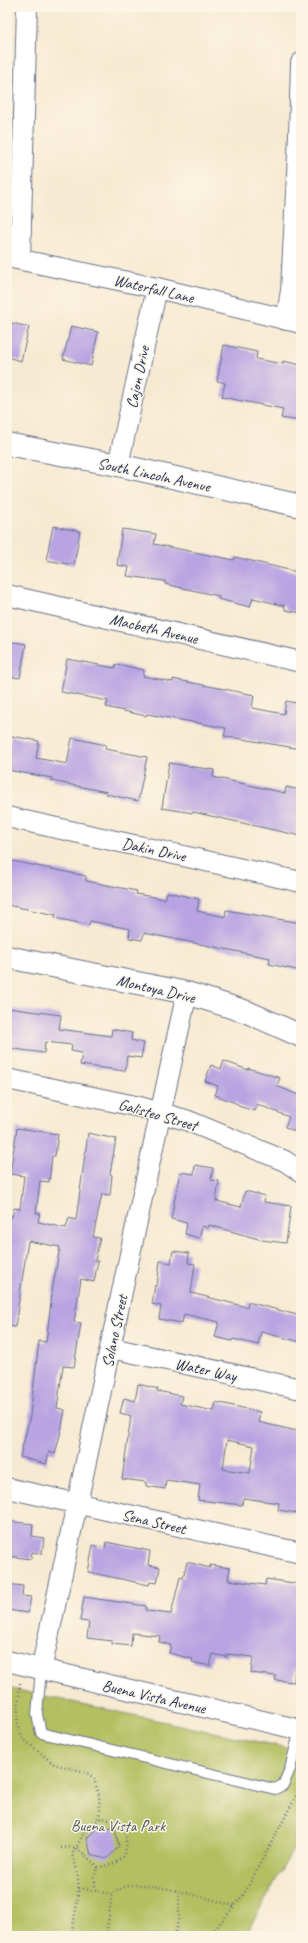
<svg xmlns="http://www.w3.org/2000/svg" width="308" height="1943" viewBox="0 0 308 1943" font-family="Caveat,sans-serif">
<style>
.green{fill:#b3bf61;stroke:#677760}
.building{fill:#b8a4e2;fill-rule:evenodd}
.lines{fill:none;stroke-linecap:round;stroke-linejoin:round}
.lane-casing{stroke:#687087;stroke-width:12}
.street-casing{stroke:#687087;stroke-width:22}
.secondary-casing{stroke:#687087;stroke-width:24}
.path{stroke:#687087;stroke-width:2.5;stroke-dasharray:1 3;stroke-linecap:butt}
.lane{stroke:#fff;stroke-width:10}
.street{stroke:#fff;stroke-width:20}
.secondary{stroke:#fff;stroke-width:22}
.labels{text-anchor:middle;stroke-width:3;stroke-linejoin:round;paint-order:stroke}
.street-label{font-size:16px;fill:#1b2f5e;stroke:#fcf5e5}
.park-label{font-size:16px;fill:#495a5f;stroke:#fcf5e5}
</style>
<rect width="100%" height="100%" fill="#fcf5e5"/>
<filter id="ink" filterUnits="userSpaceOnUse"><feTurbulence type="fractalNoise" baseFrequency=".025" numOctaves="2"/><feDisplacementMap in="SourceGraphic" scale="8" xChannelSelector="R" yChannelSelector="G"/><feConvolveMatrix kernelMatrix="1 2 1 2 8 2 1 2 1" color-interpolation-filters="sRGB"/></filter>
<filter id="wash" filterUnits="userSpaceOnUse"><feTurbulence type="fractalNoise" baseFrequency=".012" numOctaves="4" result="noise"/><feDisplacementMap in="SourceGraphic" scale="16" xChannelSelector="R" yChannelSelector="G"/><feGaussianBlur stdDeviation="0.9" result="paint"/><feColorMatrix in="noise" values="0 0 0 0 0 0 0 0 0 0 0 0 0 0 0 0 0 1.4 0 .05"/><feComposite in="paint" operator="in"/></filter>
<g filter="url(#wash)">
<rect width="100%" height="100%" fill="#f7ead2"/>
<polygon class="green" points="7,1688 301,1751 301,1835 245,1936 7,1936"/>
<g id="blocks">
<g class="building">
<polygon points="7,322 29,327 21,361 7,357"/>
<polygon points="71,326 98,332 91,366 63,359"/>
<polygon points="224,345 257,352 256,359 283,364 283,361 301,365 301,421 281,418 283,409 222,397 225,383 217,381"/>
<polygon points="53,526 80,531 74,565 46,560"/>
<polygon points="122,529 156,534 154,544 234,560 235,557 301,573 301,613 285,610 285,606 253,598 250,607 218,599 219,596 165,584 165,581 127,576 129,567 117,565"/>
<polygon points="7,641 26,644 20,678 7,676"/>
<polygon points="67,659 115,668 116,664 144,670 143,676 173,682 173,679 254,695 252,708 284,714 286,701 301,704 301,749 224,736 226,728 147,714 146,716 106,707 108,701 61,692"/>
<polygon points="11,736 39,741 36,758 67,764 72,738 106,745 105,749 147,757 138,801 106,794 107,792 52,781 52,778 7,770 7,755"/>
<polygon points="169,763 214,770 213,777 285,793 286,787 301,790 301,836 193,812 193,813 162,808"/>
<polygon points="7,860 86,876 86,881 137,891 136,894 165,899 167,892 199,899 197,911 225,917 226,910 301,923 301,971 269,964 270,958 144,933 142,940 129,938 130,929 90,921 89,925 55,918 56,915 7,905"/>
<polygon points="7,1008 61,1015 59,1029 111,1036 112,1029 132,1033 131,1040 144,1043 141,1058 127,1056 125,1071 80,1065 82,1053 71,1051 72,1045 45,1042 44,1053 7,1048"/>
<polygon points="224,1061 248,1070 248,1068 280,1078 277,1086 298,1095 301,1090 301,1134 285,1127 289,1117 257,1104 255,1111 238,1106 238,1104 215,1095 218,1086 205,1081 211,1065 221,1069"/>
<polygon points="17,1128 58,1134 55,1156 52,1156 49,1182 40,1181 36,1213 40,1213 38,1222 66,1228 69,1218 76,1220 88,1133 116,1139 110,1174 112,1175 110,1195 102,1194 93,1237 100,1238 95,1261 98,1261 94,1282 81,1279 74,1322 81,1323 74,1367 63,1366 57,1408 65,1410 61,1431 55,1454 49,1452 46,1464 20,1457 30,1416 39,1341 46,1342 53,1286 60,1247 28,1241 15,1327 7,1326 7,1216 12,1217 14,1208 20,1209 24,1176 10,1174"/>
<polygon points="195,1165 213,1168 211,1180 219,1181 216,1201 241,1207 245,1191 265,1196 264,1202 291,1206 286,1243 262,1240 209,1225 208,1228 202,1226 199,1238 185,1234 187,1223 171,1219 180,1172 194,1174"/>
<polygon points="173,1251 189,1253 188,1263 195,1264 191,1293 247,1307 248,1302 301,1316 301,1342 261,1332 258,1345 233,1339 232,1341 215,1337 219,1322 184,1314 182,1323 159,1319 161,1306 152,1304 155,1285 157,1286 160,1261 171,1263"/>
<path d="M138 1384 158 1389 157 1391 182 1396 180 1404 214 1411 216 1402 260 1412 258 1422 301 1432V1493L297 1513 278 1510 279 1503 243 1498 242 1505 198 1500 200 1485 166 1480 165 1489 146 1486V1482L122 1479 131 1416 120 1413 124 1398 135 1401ZM227 1440 254 1446 250 1473 223 1469Z"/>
<polygon points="7,1521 33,1524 32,1536 44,1538 42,1554 32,1552 31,1559 7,1556"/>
<polygon points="106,1542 150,1551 148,1565 160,1567 157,1583 150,1582 149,1585 88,1572 93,1545 105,1548"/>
<polygon points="187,1562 210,1568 210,1565 230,1568 228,1580 265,1585 266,1579 301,1584 301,1668 295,1668 294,1682 275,1680 276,1676 251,1673 253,1657 227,1654 227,1657 213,1654 210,1666 192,1662 193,1659 169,1653 171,1645 159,1642 160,1636 132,1633 131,1646 112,1644 112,1641 87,1638 89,1622 80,1621 84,1597 146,1606 146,1611 171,1614 180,1577 183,1578"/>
<polygon points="7,1584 23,1586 22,1596 31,1597 28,1613 7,1610"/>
<polygon points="98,1827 115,1829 119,1846 107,1859 91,1855 87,1838"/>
</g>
</g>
</g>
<g filter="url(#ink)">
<use href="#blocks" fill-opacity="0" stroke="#687087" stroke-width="1"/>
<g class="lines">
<g class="lane-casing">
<polyline id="lane" points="41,1670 37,1714 41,1733 275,1789 283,1785 290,1769 300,1729"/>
</g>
<g class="street-casing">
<g id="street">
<polyline points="7,257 157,288 301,323"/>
<polyline points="20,259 27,7"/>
<polyline points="286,320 291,291 299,135 301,63"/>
<polyline points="118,465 157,288"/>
<polyline points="7,595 301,662"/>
<polyline points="7,817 301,882"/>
<polyline points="7,1079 140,1107 186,1120 285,1161 301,1172"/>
<polyline points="111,1348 301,1389"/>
<polyline points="7,1488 301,1553"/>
<polyline points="7,1661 301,1730"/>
<path d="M41 1670C91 1444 136 1218 187 993"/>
</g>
</g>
<g class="secondary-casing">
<g id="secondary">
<polyline points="7,444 118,465 301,506"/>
<polyline points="7,957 187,993 247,1012 301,1036"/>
</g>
</g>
<g class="path">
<path d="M20 1683 17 1721 22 1738 54 1764 82 1771 89 1774 94 1779 99 1795 100 1811 97 1821 87 1827 72 1855C84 1884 76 1906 71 1936"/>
<path d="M61 1848 76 1847 98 1867C125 1863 129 1856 125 1830L112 1819 98 1818"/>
<polyline points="79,1888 112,1894"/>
<polyline points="96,1890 94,1877 98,1867"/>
<path d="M106 1936 112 1894C119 1889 125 1886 134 1885 161 1884 208 1899 235 1906"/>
<polyline points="175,1936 179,1915 179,1892"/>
<polyline points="205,1936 213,1932 244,1894 301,1787"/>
</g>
<use href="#lane" class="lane"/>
<use href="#street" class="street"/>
<use href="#secondary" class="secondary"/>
</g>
</g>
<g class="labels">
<g class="street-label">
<text transform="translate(154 288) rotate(13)" y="6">Waterfall Lane</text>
<text transform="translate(137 377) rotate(-78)" y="6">Cajon Drive</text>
<text transform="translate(154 474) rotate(12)" y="6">South Lincoln Avenue</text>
<text transform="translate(154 628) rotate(13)" y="6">Macbeth Avenue</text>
<text transform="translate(154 849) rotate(12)" y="6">Dakin Drive</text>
<text transform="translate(156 988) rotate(13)" y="6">Montoya Drive</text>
<text transform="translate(158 1114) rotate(16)" y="6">Galisteo Street</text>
<text transform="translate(114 1331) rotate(-78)" y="6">Solano Street</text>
<text transform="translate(206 1369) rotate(12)" y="6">Water Way</text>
<text transform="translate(154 1521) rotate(13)" y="6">Sena Street</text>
<text transform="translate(154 1696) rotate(13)" y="6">Buena Vista Avenue</text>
</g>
<g class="park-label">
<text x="118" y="1831">Buena Vista Park</text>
</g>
</g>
<rect width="308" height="1943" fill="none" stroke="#fcf5e5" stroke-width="24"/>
</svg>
